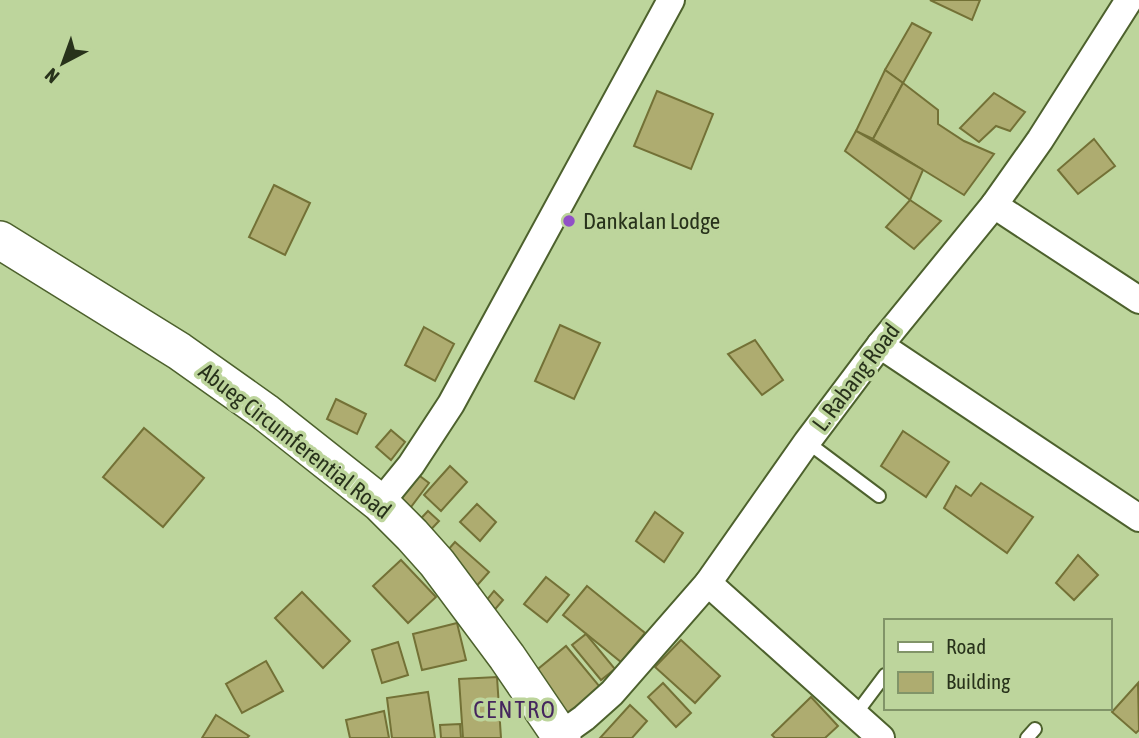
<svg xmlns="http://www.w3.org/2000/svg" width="1139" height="738" viewBox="0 0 1139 738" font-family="'Asap Condensed',sans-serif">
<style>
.building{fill:#aeac70;stroke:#737136;stroke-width:2}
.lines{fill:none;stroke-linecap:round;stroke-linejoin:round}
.lane-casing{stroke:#4d612d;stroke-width:16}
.street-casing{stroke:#4d612d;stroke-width:30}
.secondary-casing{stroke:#4d612d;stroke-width:40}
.lane{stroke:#fff;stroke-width:12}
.street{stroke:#fff;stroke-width:26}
.secondary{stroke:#fff;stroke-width:37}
.poi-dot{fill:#9150c6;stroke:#bdd59c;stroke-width:2.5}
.labels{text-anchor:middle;stroke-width:7;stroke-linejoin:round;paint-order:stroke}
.poi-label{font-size:23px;fill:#28321b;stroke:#bdd59c;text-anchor:start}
.street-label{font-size:23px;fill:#28321b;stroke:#bdd59c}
.neighbourhood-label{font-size:24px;letter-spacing:2px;fill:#45265e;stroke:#bdd59c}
</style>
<rect width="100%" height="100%" fill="#bdd59c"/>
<g class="building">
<polygon points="930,0 980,0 972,20"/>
<polygon points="912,23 931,33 903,83 885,70"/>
<polygon points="885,70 903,83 873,139 856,131"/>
<polygon points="903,83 938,110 938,124 964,141 994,154 964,195 873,139"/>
<polygon points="657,91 713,114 691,169 634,146"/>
<polygon points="994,93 1025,112 1010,131 996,126 979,142 960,128"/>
<polygon points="856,131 923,170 910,200 845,151"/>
<polygon points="1094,139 1115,166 1078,194 1058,170"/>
<polygon points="274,185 310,203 285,255 249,237"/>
<polygon points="910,200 941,221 914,249 886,227"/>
<polygon points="560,325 600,343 574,399 535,381"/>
<polygon points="424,327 454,344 435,381 405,365"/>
<polygon points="755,340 783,380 762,395 728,354"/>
<polygon points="336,399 366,414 357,434 327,419"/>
<polygon points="144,428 204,478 163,527 103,477"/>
<polygon points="391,430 405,442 391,460 376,447"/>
<polygon points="903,431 949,462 926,497 881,466"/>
<polygon points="450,466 467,482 441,511 424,495"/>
<polygon points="412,470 429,483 408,511 390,498"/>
<polygon points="981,483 1033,517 1007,553 944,508 956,486 971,496"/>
<polygon points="477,504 496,522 480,541 460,522"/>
<polygon points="428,511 439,521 421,540 410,530"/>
<polygon points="655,512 683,533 664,562 636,541"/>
<polygon points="455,542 489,572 473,590 439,560"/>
<polygon points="1078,555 1098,575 1074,600 1056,583"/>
<polygon points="401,560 436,597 408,623 373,586"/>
<polygon points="546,577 569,595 547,622 524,604"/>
<polygon points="587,586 645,633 621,662 563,615"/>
<polygon points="494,591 503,600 491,614 482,606"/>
<polygon points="302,592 350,641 323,668 275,618"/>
<polygon points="457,623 466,660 422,670 413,634"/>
<polygon points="586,634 615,669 601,680 572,645"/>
<polygon points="681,640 720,676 695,703 655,667"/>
<polygon points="398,642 408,675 382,683 372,650"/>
<polygon points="566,646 600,687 561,719 527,678"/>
<polygon points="266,661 283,691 242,713 226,684"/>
<polygon points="497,677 501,738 463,738 459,679"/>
<polygon points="663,683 691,713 676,727 648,697"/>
<polygon points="1138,683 1139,730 1136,733 1112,712"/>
<polygon points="428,692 435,738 392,738 387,698"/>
<polygon points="811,697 838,726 825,738 775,738 772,735"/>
<polygon points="630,705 647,721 632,738 600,738"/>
<polygon points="384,711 389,738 350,738 346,720"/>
<polygon points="216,715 249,736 247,738 202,738"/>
<polygon points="460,724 461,738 441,738 440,725"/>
</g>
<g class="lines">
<g class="lane-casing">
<g id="lane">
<polyline points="807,442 879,496"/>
<polyline points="855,715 885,675"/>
<polyline points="1027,738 1035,729"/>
</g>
</g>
<g class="street-casing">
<g id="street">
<polyline points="994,205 1139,300"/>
<polyline points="880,345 1139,518"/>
<polyline points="380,503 411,465 451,404 671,0"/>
<polyline points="708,583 881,738"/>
<polyline points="558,738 560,735 584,718 612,693 708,583 807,442 880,345 994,205 1040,140 1129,0"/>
</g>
</g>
<g class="secondary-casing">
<polyline id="secondary" points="0,240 179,351 265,412 380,503 412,535 437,563 507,657 562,738"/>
</g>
<use href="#lane" class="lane"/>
<use href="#street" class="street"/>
<use href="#secondary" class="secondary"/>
</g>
<circle class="poi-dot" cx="569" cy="221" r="7"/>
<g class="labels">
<g class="poi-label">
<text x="583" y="229">Dankalan Lodge</text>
</g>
<g class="street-label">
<text transform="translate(856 377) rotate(-53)" y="8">L. Rabang Road</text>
<text transform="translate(295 441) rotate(38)" y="8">Abueg Circumferential Road</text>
</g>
<g class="neighbourhood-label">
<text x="515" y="718">CENTRO</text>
</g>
</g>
<rect x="884" y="619" width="228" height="91" fill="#bdd59c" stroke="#819468" stroke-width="2"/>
<rect x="898" y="642" width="35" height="10" fill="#ffffff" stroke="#819468" stroke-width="2"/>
<text x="946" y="654" font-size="21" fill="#28321b">Road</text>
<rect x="898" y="672" width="35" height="21" fill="#aeac70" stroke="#819468" stroke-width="2"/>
<text x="946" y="689" font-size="21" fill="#28321b">Building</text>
<g transform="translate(63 63) rotate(221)" stroke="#bdd59c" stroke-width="5" paint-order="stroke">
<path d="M0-5L12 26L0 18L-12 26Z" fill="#28321b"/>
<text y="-10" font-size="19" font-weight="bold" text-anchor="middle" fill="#28321b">N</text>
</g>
</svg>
